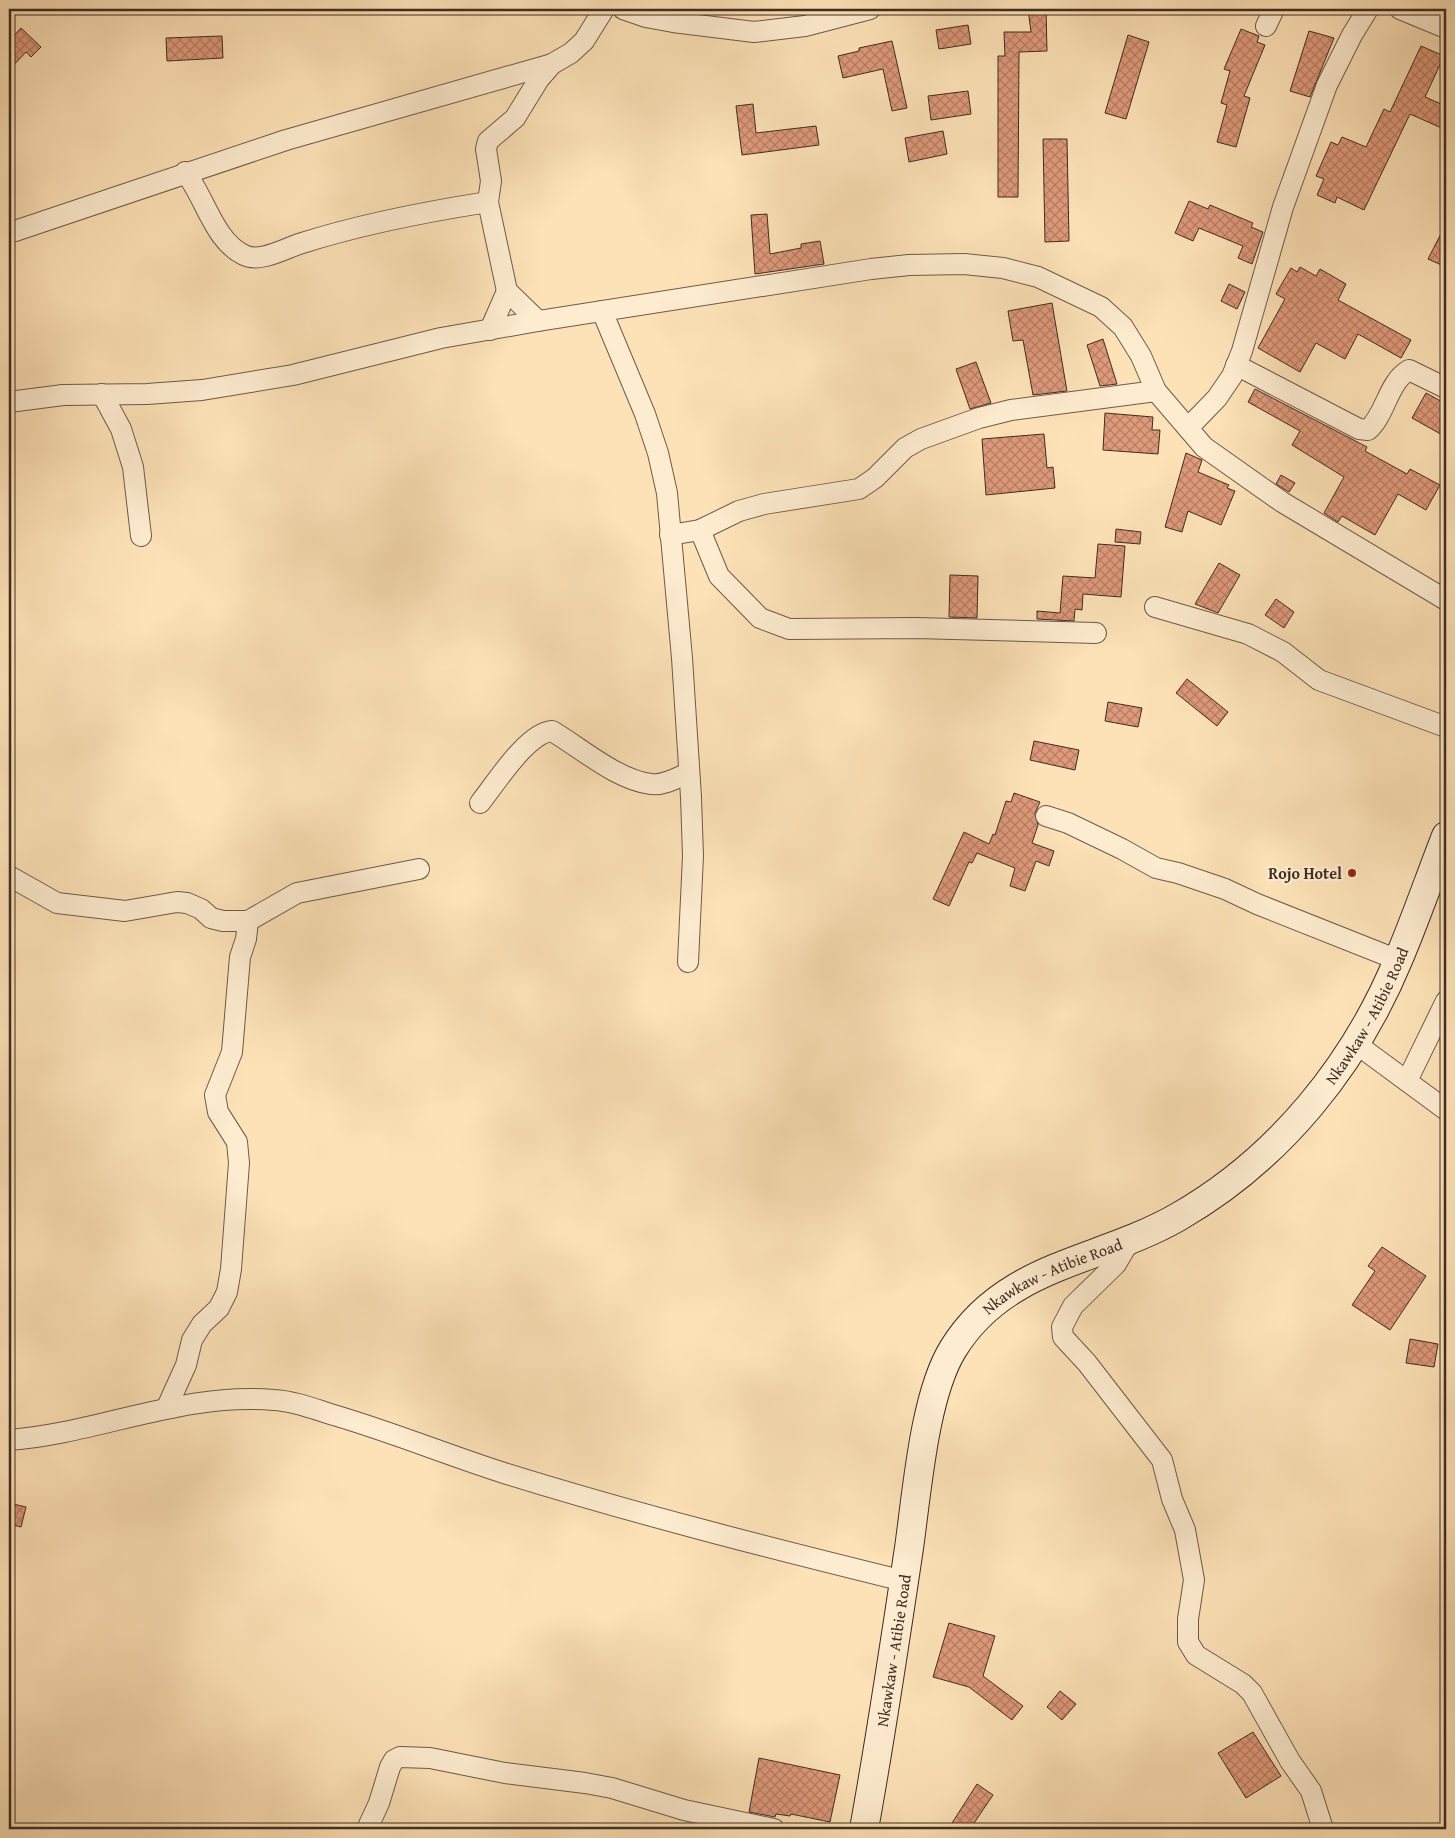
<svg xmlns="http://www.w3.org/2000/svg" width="1455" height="1838" viewBox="0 0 1455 1838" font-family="'Gentium Book Plus',serif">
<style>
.building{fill:url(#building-cross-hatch);stroke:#402c23}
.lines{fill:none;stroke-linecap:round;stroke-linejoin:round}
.minor-casing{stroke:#6f5a48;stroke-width:22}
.secondary-casing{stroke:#402c23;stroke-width:30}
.minor{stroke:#feecd0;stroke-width:20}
.secondary{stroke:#feecd0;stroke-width:28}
.poi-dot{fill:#8f2418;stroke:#feecd0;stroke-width:2}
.labels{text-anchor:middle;stroke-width:4.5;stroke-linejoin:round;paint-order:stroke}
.poi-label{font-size:16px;font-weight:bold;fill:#402c23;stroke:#feecd0;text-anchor:end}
.street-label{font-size:16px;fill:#402c23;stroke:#feecd0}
</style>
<defs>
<pattern id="building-cross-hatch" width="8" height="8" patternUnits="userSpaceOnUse" patternTransform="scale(1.25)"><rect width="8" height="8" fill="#df997b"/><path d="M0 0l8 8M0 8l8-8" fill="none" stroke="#b67d64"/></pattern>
</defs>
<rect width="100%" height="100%" fill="#fde2b7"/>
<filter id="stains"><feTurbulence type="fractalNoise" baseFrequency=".004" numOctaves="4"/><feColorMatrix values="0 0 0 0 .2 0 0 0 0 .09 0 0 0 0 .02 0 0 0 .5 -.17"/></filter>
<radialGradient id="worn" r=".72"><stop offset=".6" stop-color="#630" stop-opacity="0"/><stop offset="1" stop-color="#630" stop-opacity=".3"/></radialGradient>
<g class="building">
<polygon points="1028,9 1046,9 1047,51 1019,52 1018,197 998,197 998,56 1005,56 1004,32 1031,32"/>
<polygon points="968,25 971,44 939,49 936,30"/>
<polygon points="21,28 41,47 31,57 26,52 9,70 9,41"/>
<polygon points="1241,29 1259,36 1257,42 1265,45 1244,96 1250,98 1236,147 1217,142 1227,105 1221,103 1230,71 1224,69"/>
<polygon points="1309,31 1334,38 1310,97 1290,91"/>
<polygon points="1128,35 1149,42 1126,119 1105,113"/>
<polygon points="222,36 223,58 167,61 166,38"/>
<polygon points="892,41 907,108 892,111 883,69 843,78 838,56 859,51 859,48"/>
<polygon points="1421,46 1444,56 1425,97 1446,106 1446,130 1410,114 1364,210 1337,197 1335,203 1317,195 1324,179 1316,176 1331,142 1338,145 1342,137 1366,147 1384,109 1390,112"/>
<polygon points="968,91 971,114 931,120 928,96"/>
<polygon points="753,104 756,133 816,126 819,145 742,155 736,106"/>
<polygon points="943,131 947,154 909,162 905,138"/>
<polygon points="1043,139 1067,139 1069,241 1045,242"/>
<polygon points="1189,201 1208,209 1210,205 1253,223 1251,227 1263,232 1252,264 1238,258 1243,246 1199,228 1193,241 1175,233"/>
<polygon points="767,214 770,254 801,248 801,244 820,241 824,264 755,274 751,215"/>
<polygon points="1446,224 1446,267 1428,259"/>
<polygon points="1300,267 1316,276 1320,269 1346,284 1338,300 1411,340 1401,358 1358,334 1345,359 1316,343 1300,372 1258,348 1285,299 1276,294 1291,268 1297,272"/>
<polygon points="1229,284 1245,292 1237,309 1221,301"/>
<polygon points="1052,303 1067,391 1033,395 1023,340 1013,341 1008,311"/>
<polygon points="1103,339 1117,384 1100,386 1087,345"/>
<polygon points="976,362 991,403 970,409 956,369"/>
<polygon points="1255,389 1367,447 1365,451 1407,474 1410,469 1440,485 1426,510 1398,494 1375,535 1342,516 1338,522 1324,513 1344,477 1292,445 1300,431 1248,402"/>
<polygon points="1426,393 1446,404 1446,437 1412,418"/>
<polygon points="1105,413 1153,417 1152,430 1160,430 1158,454 1103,450"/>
<polygon points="1044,434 1047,468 1053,467 1055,488 986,495 982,439"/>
<polygon points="1186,453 1202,460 1198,472 1229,485 1227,488 1235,491 1221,525 1188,511 1182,532 1165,527"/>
<polygon points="1281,475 1295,483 1289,492 1276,484"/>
<polygon points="1116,529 1141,532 1140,544 1115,542"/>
<polygon points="1098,544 1125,546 1121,597 1083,594 1082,610 1075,609 1074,621 1037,619 1037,611 1060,613 1063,576 1095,578"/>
<polygon points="1219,563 1240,575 1218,613 1195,604"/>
<polygon points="950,575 978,576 977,618 949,617"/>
<polygon points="1276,599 1294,612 1284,628 1265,615"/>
<polygon points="1187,679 1228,712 1217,726 1176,693"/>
<polygon points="1108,702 1142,708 1138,727 1105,721"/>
<polygon points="1034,741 1079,750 1075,770 1030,760"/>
<polygon points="1014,793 1040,802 1035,813 1038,825 1032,843 1054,851 1049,866 1036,861 1025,891 1010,886 1015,868 977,853 972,863 969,862 949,906 933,899 964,832 989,844 993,834 995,835 1006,801 1011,802"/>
<polygon points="1382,1247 1426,1276 1390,1330 1352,1305 1375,1271 1368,1266"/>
<polygon points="1410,1339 1438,1344 1434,1367 1406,1363"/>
<polygon points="9,1503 26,1507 21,1527 9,1524"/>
<polygon points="949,1623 995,1636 983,1676 1023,1706 1012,1720 969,1687 933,1677"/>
<polygon points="1060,1691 1076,1704 1062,1720 1047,1707"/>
<polygon points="1253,1732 1281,1776 1246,1798 1218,1753"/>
<polygon points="759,1758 840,1775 830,1822 791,1814 790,1816 776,1814 775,1817 749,1812"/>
<polygon points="977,1784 993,1795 970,1829 962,1829 952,1823"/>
</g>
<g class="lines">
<g class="minor-casing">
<g id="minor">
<polyline points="623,9 646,17 673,22 754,32 805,26 870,9"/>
<polyline points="1400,9 1446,28"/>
<polyline points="1266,26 1274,9"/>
<path d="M185 172C205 197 214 241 244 255 259 263 284 249 299 244 361 224 424 212 488 202"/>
<polyline points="9,233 286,140 552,64"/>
<polyline points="602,311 645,414 658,453 667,493 682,658 691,797 693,856 688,962"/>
<polyline points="538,321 507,291 488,202 491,181 486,149 488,141 515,118 539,79 552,64 571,53 584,41 604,9"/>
<polyline points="490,330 507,291"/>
<path d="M1236 365 1359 429 1368 430C1386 414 1388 382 1409 370L1446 388"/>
<polyline points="102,394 121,429 133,467 141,536"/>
<polyline points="9,402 63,395 147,394 202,390 293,375 441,338 538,321 871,269 909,265 964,264 1003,268 1038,277 1101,307 1123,327 1141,356 1156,391 1204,447 1282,502 1446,600"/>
<polyline points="1188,428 1217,398 1232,376 1242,351 1283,207 1327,85 1352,35 1368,9"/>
<polyline points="700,530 719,576 760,618 789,629 916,628 1096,633"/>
<polyline points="670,535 700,530 739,511 764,504 859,489 875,478 905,448 921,439 979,418 1011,410 1156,391"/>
<polyline points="1155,607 1248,634 1283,652 1319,680 1446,727"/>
<path d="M480 803C496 783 527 733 552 731 581 748 617 780 651 784 662 786 677 778 688 773"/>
<polyline points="1046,816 1068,823 1122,849 1156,868 1178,873 1225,889 1257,904 1398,960"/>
<polyline points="9,876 57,903 125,911 177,902 187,903 201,909 211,918 223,921 248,921 297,893 419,869"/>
<polyline points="1355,1043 1446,1110"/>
<polyline points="1407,1081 1446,1001"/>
<polyline points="1129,1242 1116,1264 1073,1306 1062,1327 1063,1337 1087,1363 1162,1460 1172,1499 1185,1530 1194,1580 1188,1619 1188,1642 1196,1655 1243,1684 1252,1693 1290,1761 1311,1791 1323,1829"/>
<polyline points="167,1407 186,1365 192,1340 202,1324 219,1308 227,1292 231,1269 239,1163 237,1142 218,1112 215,1095 232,1052 240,957 246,939 248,921"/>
<path d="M9 1440C99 1433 182 1392 274 1400 295 1401 317 1410 337 1416 394 1433 448 1455 504 1473 636 1514 770 1548 904 1581"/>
<polyline points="367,1829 379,1803 390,1767 394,1760 400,1757 430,1758 505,1773 585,1783 612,1788 684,1810 774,1829"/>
</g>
</g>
<g class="secondary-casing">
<g id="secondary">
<path id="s1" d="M864 1829C881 1736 895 1642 909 1548 917 1492 924 1396 953 1349 1005 1264 1100 1262 1178 1217 1279 1159 1355 1065 1399 958 1416 918 1430 877 1446 836"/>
</g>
</g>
<use href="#minor" class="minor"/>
<use href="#secondary" class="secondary"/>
</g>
<circle class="poi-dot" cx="1352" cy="873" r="5"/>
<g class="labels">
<g class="poi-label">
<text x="1342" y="879">Rojo Hotel</text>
</g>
<g class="street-label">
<text dy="6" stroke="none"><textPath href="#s1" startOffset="1036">Nkawkaw - Atibie Road</textPath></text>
<text dy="6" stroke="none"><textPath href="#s1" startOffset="616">Nkawkaw - Atibie Road</textPath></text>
<text dy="6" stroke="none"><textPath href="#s1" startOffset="181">Nkawkaw - Atibie Road</textPath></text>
</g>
</g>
<rect width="1455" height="1838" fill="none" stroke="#fde2b7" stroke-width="30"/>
<rect x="10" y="10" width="1435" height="1818" fill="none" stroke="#402c23" stroke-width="2.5"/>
<rect x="15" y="15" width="1425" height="1808" fill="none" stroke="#402c23"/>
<rect width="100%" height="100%" filter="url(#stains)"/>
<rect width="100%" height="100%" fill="url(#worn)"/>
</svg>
